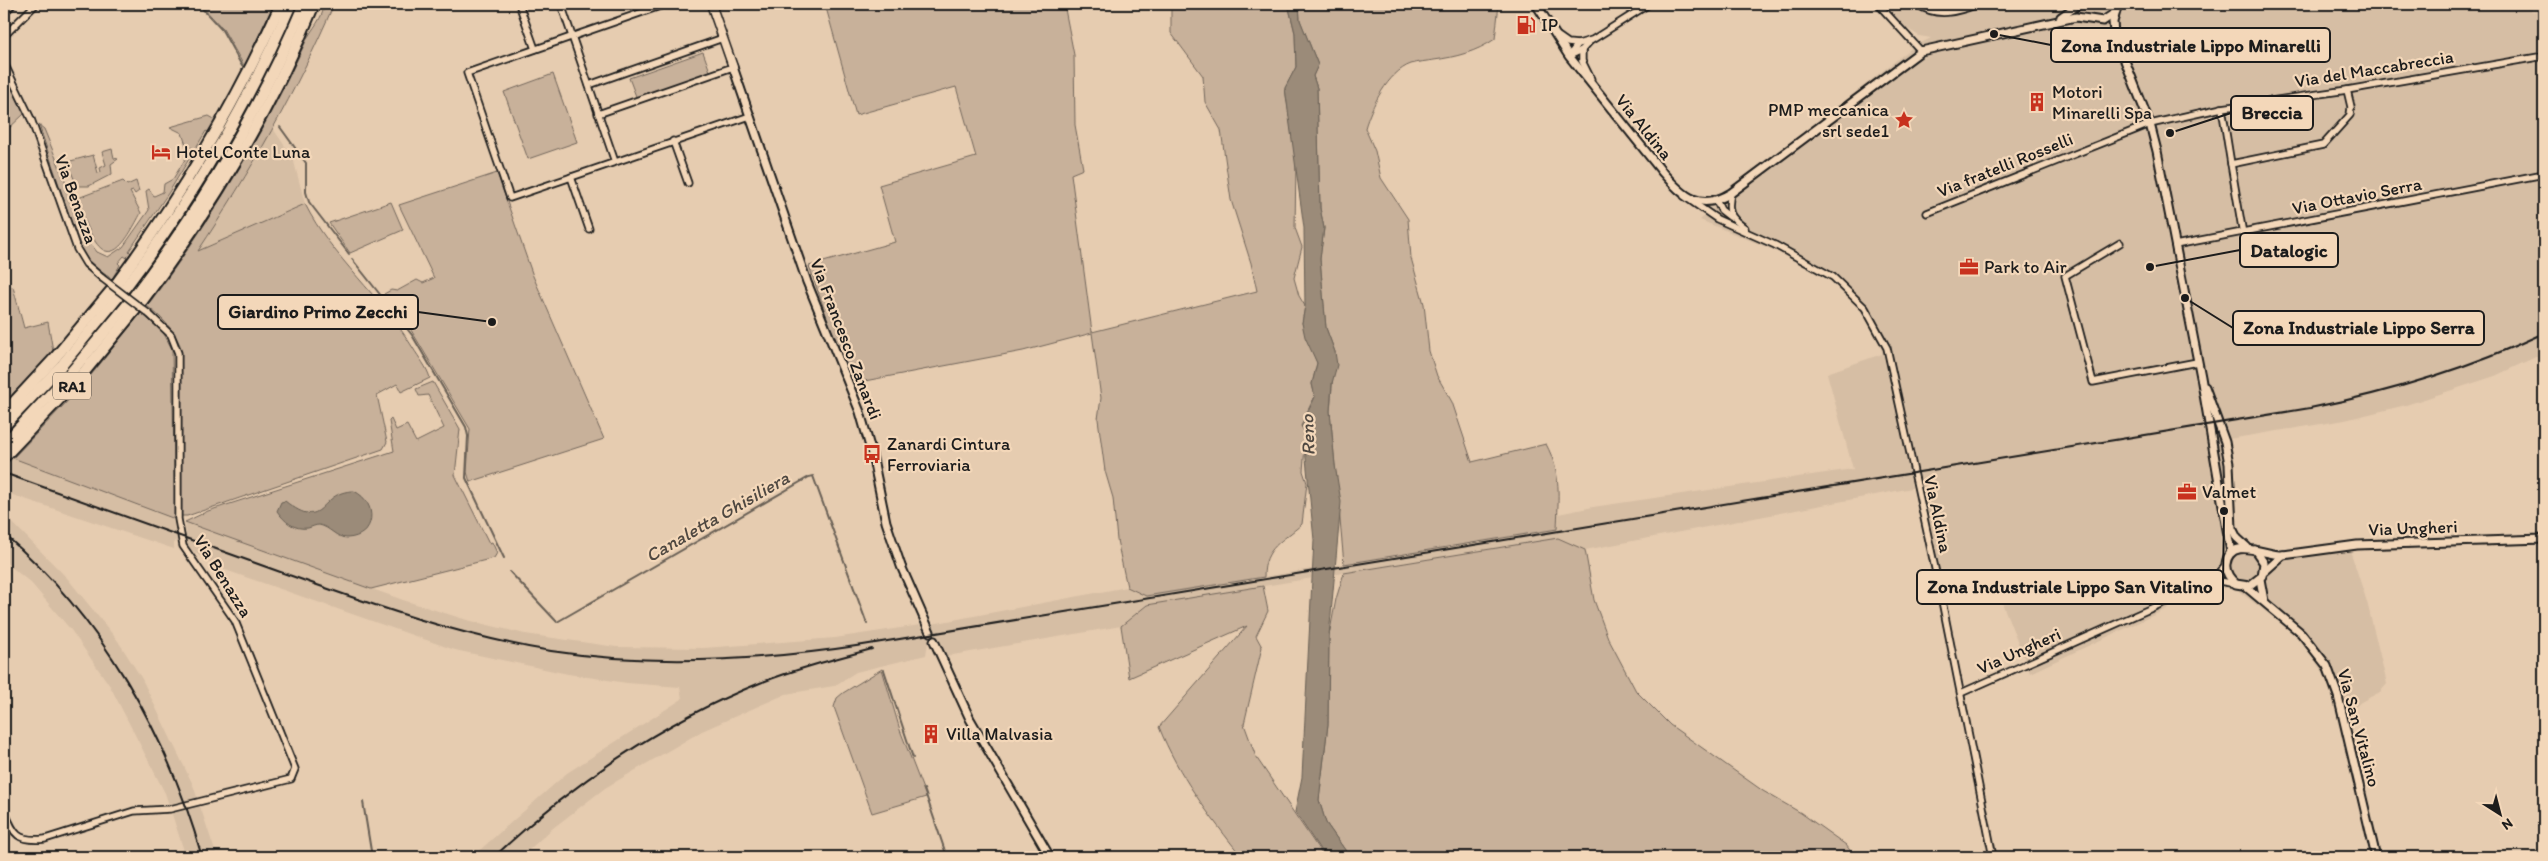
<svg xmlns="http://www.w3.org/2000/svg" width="2548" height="861" viewBox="0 0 2548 861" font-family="Itim,sans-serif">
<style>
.built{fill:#d6bea4}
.green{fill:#c8b19a;stroke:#72665b}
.water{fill:#9b8b79;stroke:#685f54}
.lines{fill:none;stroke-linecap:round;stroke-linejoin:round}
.stream{stroke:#685f54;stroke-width:2}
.minor-casing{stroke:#1c1c1c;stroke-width:9}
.tertiary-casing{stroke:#1c1c1c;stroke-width:11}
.secondary-casing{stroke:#1c1c1c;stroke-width:11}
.motorway-casing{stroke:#1c1c1c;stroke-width:14}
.minor{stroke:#f3d7b9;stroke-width:5.5}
.tertiary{stroke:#f3d7b9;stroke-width:7}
.secondary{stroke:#f3d7b9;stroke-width:8}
.motorway{stroke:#f3d7b9;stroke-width:10}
.rail{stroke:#1c1c1c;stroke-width:2}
.minor-bridge-casing{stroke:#1c1c1c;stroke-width:9;stroke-linecap:butt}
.minor-bridge{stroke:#f3d7b9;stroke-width:5.5}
.labels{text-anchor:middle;stroke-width:4.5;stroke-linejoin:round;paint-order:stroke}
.shield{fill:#f3d7b9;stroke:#5c544b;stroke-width:1}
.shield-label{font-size:16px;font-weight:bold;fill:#1c1c1c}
.poi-label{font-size:18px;fill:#1c1c1c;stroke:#f3d7b9;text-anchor:start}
.street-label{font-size:18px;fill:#1c1c1c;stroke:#f3d7b9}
.water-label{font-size:19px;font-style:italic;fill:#4f4841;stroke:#f3d7b9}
.leader{fill:none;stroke:#1c1c1c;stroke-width:2}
.callout-dot{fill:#1c1c1c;stroke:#f3d7b9;stroke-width:2}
.callout{fill:#f3d7b9;stroke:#1c1c1c;stroke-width:2}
.callout-label{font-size:19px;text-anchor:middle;font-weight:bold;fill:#1c1c1c}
</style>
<rect width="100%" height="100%" fill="#e6ccb0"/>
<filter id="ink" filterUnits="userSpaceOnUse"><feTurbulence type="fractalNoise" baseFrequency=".02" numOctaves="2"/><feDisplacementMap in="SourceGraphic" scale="10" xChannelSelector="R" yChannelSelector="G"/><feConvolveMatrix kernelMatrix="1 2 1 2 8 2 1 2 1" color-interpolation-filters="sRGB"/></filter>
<g filter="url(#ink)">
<g class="built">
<polygon points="1878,4 2333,4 2334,6 2339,4 2530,4 2531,12 2544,10 2544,353 2495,376 2406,405 2345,420 2229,439 2233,484 2232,530 2237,549 2256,556 2349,547 2367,602 2387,684 2380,692 2361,702 2346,715 2333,700 2325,676 2299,637 2232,586 2201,593 2030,673 1993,580 1945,591 1938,571 1919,479 1911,481 1912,488 1585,550 1558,538 1147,605 1121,626 947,656 939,640 928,642 926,655 856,672 834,686 786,694 702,731 605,788 553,828 521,857 472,857 567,773 682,699 680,687 627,683 568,674 455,650 214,566 183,544 174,541 174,549 4,492 4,468 13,458 175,519 177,532 186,535 185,522 403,600 467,620 525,634 616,647 704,648 835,638 920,625 924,633 935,632 932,624 1127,587 1146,596 1557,529 1558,514 1593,507 1853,469 1827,373 1882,354 1879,336 1869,319 1859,305 1843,290 1808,264 1700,220 1739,184 1913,47 1931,38 1919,36 1902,25"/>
<polygon points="272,127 293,158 305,204 198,251 254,162"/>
<polygon points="4,514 68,579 118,641 142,679 193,785 217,857 186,857 165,793 110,686 71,630 31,583 4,561"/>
</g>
<g class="green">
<polygon points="200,4 274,4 242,71 243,64 223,29"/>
<path d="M324 4H334C297 90 250 173 198 251L305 204C332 258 382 297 413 348 419 358 427 367 430 378L401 392 397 384 377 395 387 442 383 449 187 516H181L180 345C172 327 162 318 147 306 209 224 263 135 306 41 311 29 324 18 324 4Z"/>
<path d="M825 4H1064L1074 55 1075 125 1083 169 1071 174 1092 332 1257 291 1251 263 1231 200 1221 130 1205 102 1203 76 1171 33V4H1288L1295 33 1296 67 1285 88 1296 162 1295 228 1302 247 1294 278 1299 296 1305 306 1302 323 1317 363 1312 384 1315 396 1303 420 1306 434 1303 471 1307 483 1302 524C1282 542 1264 547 1264 577L1146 596 1127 587 1117 540 1113 498 1105 471 1098 419 1101 398 1092 333 1023 351 854 383 830 326 809 266 895 242 879 185 976 157 956 87 856 115Z"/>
<path d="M1299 4H1499L1495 39C1476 52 1456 57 1434 60 1427 61 1418 62 1411 64 1388 72 1371 107 1365 128L1375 151 1381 178 1408 219 1411 258 1424 304 1429 351 1437 376 1452 402 1472 462 1546 444C1562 474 1558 496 1557 529L1344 564 1330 411 1335 352 1326 328 1320 259 1324 228 1320 208 1317 88 1313 76 1318 65 1300 20Z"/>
<polygon points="703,52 711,74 637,99 629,78"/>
<polygon points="553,74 577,142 528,159 504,92"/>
<polygon points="4,75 7,75 25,113 4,133"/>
<polygon points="209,116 216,120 208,132 206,131 169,192 129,251 131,253 127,258 124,256 118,263 120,265 112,279 91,265 81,251 39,125 44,129 91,244 97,252 108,257 123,247 149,210 146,191 149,189 154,196 163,192 164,184 173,179 192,148 186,145 182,133 170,127"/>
<polygon points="112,149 114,158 118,159 111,164 112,174 89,186 77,186 67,162 93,155 98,173 101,172 100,168 106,165 102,152"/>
<polygon points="497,173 533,276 604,439 470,482 467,472 470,429 411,330 384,294 391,290 397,291 417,280 423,283 434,278 399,205"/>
<path d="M123 181 127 185 136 181 139 191 135 194 133 191 130 192 141 213C128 237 110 275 90 232 85 221 79 210 78 198Z"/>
<polygon points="391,202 403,230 350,253 329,223"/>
<polygon points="13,287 24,328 48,322 53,351 4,403 4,288"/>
<polygon points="141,313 163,332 172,349 175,519 13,458 83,385"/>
<polygon points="433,382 460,429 455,475 489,543 492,542 497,553 494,558 371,589 185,522 208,511 394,451 389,421 391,419 396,430 407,425 416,442 444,428 428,395 419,396 416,389"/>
<polygon points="1558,538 1585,550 1594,600 1608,638 1636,691 1670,725 1763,791 1801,813 1846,845 1855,857 1350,857 1326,823 1319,800 1328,724 1329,636 1336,599 1344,573"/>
<path d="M1263 586 1268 611 1256 636 1262 647 1244 724 1256 757 1324 857H1242C1210 817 1178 775 1159 727L1247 626 1129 678 1121 626 1147 605Z"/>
<polygon points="882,669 900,730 926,797 872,813 834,707 837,698 843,693"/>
</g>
<g class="water">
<polygon points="1288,4 1299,4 1300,20 1318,65 1313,76 1317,88 1320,208 1324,228 1320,259 1326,328 1335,352 1337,365 1332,383 1330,411 1335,465 1341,502 1329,636 1328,724 1319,800 1326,823 1350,857 1325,857 1295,812 1302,777 1314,540 1305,448 1306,434 1301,426 1315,397 1312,384 1317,363 1305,337 1302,323 1305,306 1304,228 1285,88 1296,67 1295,33"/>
<path d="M354 491C379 503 376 537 347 538 336 538 330 527 319 525 315 525 312 527 308 528 294 530 285 522 277 511L281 502 285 501C327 534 317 491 354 491Z"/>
</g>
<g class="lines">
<g class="stream">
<polyline points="198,4 222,30 242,66"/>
<polyline points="280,127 306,163 306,192 309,202 349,254"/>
<polyline points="352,259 412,335 466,427 468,436 466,478 504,558"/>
<polyline points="510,572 557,622 809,477 813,476 867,624"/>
<polyline points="884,670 913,758"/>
<polyline points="924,789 947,857"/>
<polyline points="363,802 372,857"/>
</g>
<g class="minor-casing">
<g id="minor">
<polyline points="519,4 535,49"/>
<polyline points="561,4 615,162"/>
<polyline points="666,4 467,73 510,198 750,116"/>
<polyline points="1878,4 1921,51"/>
<path d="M1917 4C1937 18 1957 12 1978 4"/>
<polyline points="4,36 36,4"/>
<polyline points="1558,36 1568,43 1578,44"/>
<polyline points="1582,50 1582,61 1591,79"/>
<polyline points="1569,56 1578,44 1592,40 1649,4"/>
<polyline points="1569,56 1582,50 1590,41"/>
<polyline points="4,63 31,119 77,249 86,264 102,278"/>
<polyline points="589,85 723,38"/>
<polyline points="2222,108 2231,164"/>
<polyline points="598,114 733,67"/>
<polyline points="673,141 688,183"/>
<polyline points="571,177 589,229"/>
<path d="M1731 193C1727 211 1729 217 1745 228"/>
<polyline points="1684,196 1717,219 1775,245 1833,277 1865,308 1887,348 1941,596 1993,857"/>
<polyline points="1716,200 1721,210 1730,217"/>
<polyline points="1927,213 2150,124 2222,108 2347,90 2544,56"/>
<polyline points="2243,234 2231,164 2323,145 2350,115 2351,107 2347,90"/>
<polyline points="2120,243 2065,276 2093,382 2197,362"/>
<polyline points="2175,245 2544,174"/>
<polyline points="2208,584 2219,581 2236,584"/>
<polyline points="1961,693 2199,587 2213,579 2226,566"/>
<path d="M4 810C14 834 16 842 45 839L134 811 170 809 291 779 295 769 235 621 183 546 178 519V353L171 335 149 314"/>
</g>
</g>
<g class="tertiary-casing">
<g id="tertiary">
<path d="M1536 4 1569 56 1663 173C1684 197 1700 212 1731 193L1921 51 2076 17 2103 21 2115 13"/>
<polyline points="2118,4 2113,22 2114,33 2150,124 2157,151 2201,377 2231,553"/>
<polyline points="2061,17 2079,4"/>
<polyline points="733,67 807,282 860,412 872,454 886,522 901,566 930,632"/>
<polyline points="2205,387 2225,442 2229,464 2232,528 2237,538 2247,547"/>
<path d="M2255 550 2264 563 2262 576 2249 586 2236 584C2229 578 2225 572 2226 564 2230 535 2266 556 2283 555L2357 545 2544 539"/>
<polyline points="2263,573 2283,555"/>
<polyline points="2260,579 2264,601"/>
<polyline points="2245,586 2301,633 2327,666 2338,696 2376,857"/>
<polyline points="934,641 970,719 1050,857"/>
</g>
</g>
<g class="secondary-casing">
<polyline id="secondary" points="711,4 733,67"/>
</g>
<g class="motorway-casing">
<g id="motorway">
<path d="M117 283C182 195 236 103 281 4"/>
<path d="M125 288C191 200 248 105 291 4"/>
<path d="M134 296C203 206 260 108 304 4"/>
<path d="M142 301C211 209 271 110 314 4"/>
<polyline points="4,413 54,359 111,291"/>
<polyline points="4,426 62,365 118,297"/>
<polyline points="4,444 72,371 128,304"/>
<polyline points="4,457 80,377 135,310"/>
</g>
</g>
<use href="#minor" class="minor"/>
<use href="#tertiary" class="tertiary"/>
<use href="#secondary" class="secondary"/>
<use href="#motorway" class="motorway"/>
<g class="rail">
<polyline points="4,18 18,4"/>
<path d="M4 473C98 506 192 540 286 574 373 605 459 636 551 651 655 667 759 661 863 645L2310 408C2391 392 2469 368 2544 333"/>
<path d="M4 534C101 617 168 735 202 857"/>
<path d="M494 857C570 785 662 722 760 683 796 669 834 659 872 649"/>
</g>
<g class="minor-bridge-casing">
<polyline id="minor-bridge" points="102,278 149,314"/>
</g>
<use href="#minor-bridge" class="minor-bridge"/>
</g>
</g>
<defs>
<g id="fuel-bare" transform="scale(1.5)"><path d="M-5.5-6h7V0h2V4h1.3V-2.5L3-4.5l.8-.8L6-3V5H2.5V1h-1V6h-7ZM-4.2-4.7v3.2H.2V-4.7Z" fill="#c8321e" stroke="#f3d7b9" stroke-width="2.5" paint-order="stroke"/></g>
<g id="building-bare" transform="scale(1.5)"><path d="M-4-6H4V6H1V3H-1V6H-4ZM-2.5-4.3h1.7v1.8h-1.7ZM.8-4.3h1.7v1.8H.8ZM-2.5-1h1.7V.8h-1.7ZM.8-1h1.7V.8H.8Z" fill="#c8321e" stroke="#f3d7b9" stroke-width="2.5" paint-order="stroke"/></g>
<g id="sight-bare" transform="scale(1.5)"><path d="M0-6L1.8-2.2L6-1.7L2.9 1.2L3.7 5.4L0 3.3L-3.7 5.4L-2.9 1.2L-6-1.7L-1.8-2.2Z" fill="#c8321e" stroke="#f3d7b9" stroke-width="2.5" paint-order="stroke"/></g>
<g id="hotel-bare" transform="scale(1.5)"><path d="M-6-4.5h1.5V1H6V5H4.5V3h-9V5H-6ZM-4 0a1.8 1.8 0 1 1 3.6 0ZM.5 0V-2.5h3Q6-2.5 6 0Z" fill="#c8321e" stroke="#f3d7b9" stroke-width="2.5" paint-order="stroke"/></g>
<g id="office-bare" transform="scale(1.5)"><path d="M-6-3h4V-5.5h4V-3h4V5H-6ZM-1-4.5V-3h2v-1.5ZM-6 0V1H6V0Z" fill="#c8321e" stroke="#f3d7b9" stroke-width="2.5" paint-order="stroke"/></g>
<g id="bus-bare" transform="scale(1.5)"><path d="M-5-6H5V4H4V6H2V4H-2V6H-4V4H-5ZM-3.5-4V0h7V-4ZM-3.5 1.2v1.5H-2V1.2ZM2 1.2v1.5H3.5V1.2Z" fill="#c8321e" stroke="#f3d7b9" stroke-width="2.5" paint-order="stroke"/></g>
</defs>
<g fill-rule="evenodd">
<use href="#fuel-bare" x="1526" y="25"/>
<use href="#building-bare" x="2037" y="102"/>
<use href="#sight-bare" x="1904" y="120"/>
<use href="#hotel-bare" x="161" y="152"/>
<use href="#office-bare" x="1969" y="267"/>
<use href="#bus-bare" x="872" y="454"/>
<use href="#office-bare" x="2187" y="492"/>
<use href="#building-bare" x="931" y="734"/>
</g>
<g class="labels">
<rect class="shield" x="53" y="372.5" width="38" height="27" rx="4"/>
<g class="shield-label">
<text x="72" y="392">RA1</text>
</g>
<g class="poi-label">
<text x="1541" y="31">IP</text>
<text x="2052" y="98">Motori<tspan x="2052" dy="21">Minarelli Spa</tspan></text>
<text x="1889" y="116" text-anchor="end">PMP meccanica<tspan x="1889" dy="21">srl sede1</tspan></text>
<text x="176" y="158">Hotel Conte Luna</text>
<text x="1984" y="273">Park to Air</text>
<text x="887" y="450">Zanardi Cintura<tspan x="887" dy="21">Ferroviaria</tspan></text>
<text x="2202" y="498">Valmet</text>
<text x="946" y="740">Villa Malvasia</text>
</g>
<g class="street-label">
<text transform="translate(2374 69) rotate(-9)" y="6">Via del Maccabreccia</text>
<text transform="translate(1644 127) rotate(51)" y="6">Via Aldina</text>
<text transform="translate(2005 165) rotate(-22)" y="6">Via fratelli Rosselli</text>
<text transform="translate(2357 196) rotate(-11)" y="6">Via Ottavio Serra</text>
<text transform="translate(76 199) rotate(70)" y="6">Via Benazza</text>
<text transform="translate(846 339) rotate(69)" y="6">Via Francesco Zanardi</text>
<text transform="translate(1938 514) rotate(78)" y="6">Via Aldina</text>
<text transform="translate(2413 528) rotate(-2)" y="6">Via Ungheri</text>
<text transform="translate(223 576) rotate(58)" y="6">Via Benazza</text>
<text transform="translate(2019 651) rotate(-24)" y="6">Via Ungheri</text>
<text transform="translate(2359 728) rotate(75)" y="6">Via San Vitalino</text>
</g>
<g class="water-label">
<text transform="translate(1307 435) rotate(-92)" y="7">Reno</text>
<text transform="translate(717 516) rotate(-30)" y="7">Canaletta Ghisiliera</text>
</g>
</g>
<path class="leader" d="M1994 34L2051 45M2170 133L2231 113M2150 267L2240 250M492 322L418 312M2185 298L2233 328M2224 511L2223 587"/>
<g class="callout-dot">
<circle cx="1994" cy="34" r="5"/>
<circle cx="2170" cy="133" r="5"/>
<circle cx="2150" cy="267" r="5"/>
<circle cx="492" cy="322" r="5"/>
<circle cx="2185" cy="298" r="5"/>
<circle cx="2224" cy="511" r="5"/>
</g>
<g class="callout">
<rect x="2051" y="28" width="279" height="34" rx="5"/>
<rect x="2231" y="96" width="82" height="34" rx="5"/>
<rect x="2240" y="233" width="98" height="34" rx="5"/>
<rect x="218" y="295" width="200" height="34" rx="5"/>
<rect x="2233" y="311" width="251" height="34" rx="5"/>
<rect x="1917" y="570" width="306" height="34" rx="5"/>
</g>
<g class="callout-label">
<text x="2191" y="52">Zona Industriale Lippo Minarelli</text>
<text x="2272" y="119">Breccia</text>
<text x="2289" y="257">Datalogic</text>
<text x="318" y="318">Giardino Primo Zecchi</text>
<text x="2359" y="334">Zona Industriale Lippo Serra</text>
<text x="2070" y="593">Zona Industriale Lippo San Vitalino</text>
</g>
<rect width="2548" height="861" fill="none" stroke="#f3d7b9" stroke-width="20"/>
<rect x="10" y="10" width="2528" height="841" fill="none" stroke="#1c1c1c" stroke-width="2" filter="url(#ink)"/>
<g transform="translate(2500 814) rotate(144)" stroke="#f3d7b9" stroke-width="4" paint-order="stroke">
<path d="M0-4L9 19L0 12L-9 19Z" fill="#1c1c1c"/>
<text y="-8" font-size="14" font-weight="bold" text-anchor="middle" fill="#1c1c1c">N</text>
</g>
</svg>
